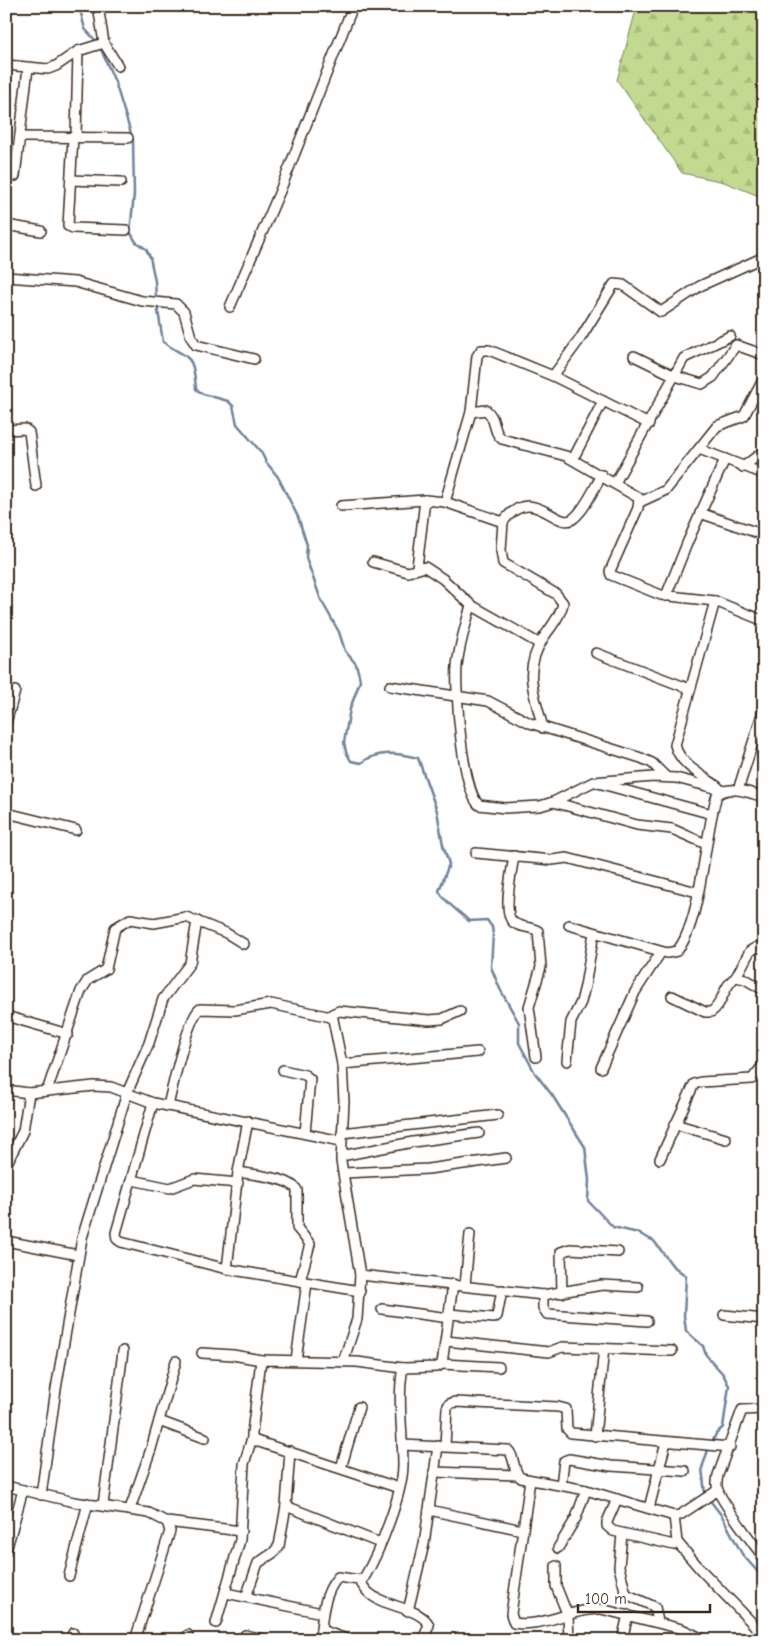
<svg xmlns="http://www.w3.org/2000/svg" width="770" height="1646" viewBox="0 0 770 1646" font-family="'Comic Neue',sans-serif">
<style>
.forest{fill:url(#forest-firs);stroke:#7e8257}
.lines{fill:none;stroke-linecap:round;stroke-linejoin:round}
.stream{stroke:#6f8399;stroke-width:2.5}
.minor-casing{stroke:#3b2a1e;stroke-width:12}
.minor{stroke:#fff;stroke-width:9}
</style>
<defs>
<pattern id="forest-firs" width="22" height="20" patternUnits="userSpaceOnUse" patternTransform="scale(1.25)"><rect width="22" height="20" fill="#c2da90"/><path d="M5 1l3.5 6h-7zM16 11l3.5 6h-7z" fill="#a8bb7c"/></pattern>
</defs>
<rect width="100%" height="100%" fill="#fff"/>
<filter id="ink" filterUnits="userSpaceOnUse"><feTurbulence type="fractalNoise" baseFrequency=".02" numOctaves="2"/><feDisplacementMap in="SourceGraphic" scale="10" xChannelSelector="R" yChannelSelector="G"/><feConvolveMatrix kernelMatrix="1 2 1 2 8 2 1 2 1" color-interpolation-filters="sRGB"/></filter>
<g filter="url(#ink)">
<polygon class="forest" points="637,6 764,6 764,198 724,182 682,173 617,80"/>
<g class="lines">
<g class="stream">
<polyline points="79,6 85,29 97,42"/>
<polyline points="100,47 115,82 133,140 134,194 130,232 136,242 146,249 150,257 155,281 156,299"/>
<path d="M157 304 163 342C190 361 193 352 196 389L203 394 228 401 233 406 237 424 261 452 266 462 278 477 298 517 307 545 306 558 321 600 339 632 345 651 356 664 359 675 360 681 350 709 344 742 346 752 351 761 361 763C378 750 398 753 418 758L437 811 443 845 449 864 439 891C445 903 459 911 469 921L487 920 492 927 493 934 491 967 500 989 519 1023V1043L535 1073 552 1095 585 1147 589 1180 588 1201 613 1227 638 1233 654 1241 672 1265 686 1276 684 1316 686 1331 703 1346 706 1355 723 1374 729 1386 723 1427 716 1434 708 1450 702 1468 705 1494 722 1516 742 1554 764 1579"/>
</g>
<g class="minor-casing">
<g id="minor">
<polyline points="98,6 104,43"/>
<polyline points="6,65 48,69 56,66 78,51 104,43 118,66"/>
<polyline points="20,137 128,138"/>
<polyline points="73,137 68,226 73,228 126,230"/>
<polyline points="76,137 78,51"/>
<polyline points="15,176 28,68"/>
<polyline points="71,180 121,182"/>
<polyline points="6,225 41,231"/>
<polyline points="6,277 75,282 142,301 176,304 184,312 191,337 196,345 254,359"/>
<polyline points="230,307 280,191 353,6"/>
<polyline points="634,356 675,376 702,384 713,377 736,345 764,355"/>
<polyline points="553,376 580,339 614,284 623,285 661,312 700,286 764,257"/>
<path d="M471 412 486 410C497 418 492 432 502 439L566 456 639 498 638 508 610 571 611 575 661 595 715 601 764 621"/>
<polyline points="6,430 25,429 29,432 36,486"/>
<polyline points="699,449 764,474"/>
<polyline points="573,459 603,401"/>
<polyline points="743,467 764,451"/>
<polyline points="615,483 684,358 730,336"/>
<polyline points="445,502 471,412 477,356 481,350 489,350 553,376 649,424"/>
<polyline points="640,502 666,490 717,426 744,416 764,378"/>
<path d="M341 506 425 500 445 502 503 522 501 550 503 563 556 594 563 603C561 615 551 627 544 637 522 671 534 692 543 728"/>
<polyline points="700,513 764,535"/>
<path d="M503 522C533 481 557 533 574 518 586 508 594 488 602 475"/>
<polyline points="373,562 408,572 425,567 443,579 471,605 540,644"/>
<polyline points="417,567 425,500"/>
<polyline points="666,596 688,541 725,459"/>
<path d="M715 601 675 745C680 765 702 775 718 787"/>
<path d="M471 605C466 625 459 645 457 666 455 690 462 790 479 805L505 808 540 806 553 802 593 782 653 777 676 778 722 790"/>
<polyline points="596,653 690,689"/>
<polyline points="390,686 488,701 530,723 641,758 652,763 666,777"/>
<polyline points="6,723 15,691"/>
<polyline points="598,783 712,814"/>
<polyline points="738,790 764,708"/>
<polyline points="553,802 637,825 672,829 706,844"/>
<polyline points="6,815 15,815 76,830"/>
<polyline points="476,853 552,860 567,858 697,892"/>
<path d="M514 856C512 870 502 913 513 922 519 928 531 926 538 931L541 967 529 1007 536 1057"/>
<polyline points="763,876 764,873"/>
<path d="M569 925 667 953 677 951C702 921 704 835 717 795 730 784 749 793 764 797"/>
<polyline points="736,977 750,951 757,947 764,949"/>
<path d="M672 996 705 1012H711C723 1005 723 985 736 977L745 979 764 990"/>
<polyline points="6,1016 68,1034"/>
<polyline points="567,1061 571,1022 581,1002 585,986 594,933"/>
<polyline points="342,1064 478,1052"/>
<polyline points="601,1068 635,992 661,952"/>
<polyline points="283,1070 305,1075 310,1079 305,1133"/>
<polyline points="6,1090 29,1093 94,1086 111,1087 153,1103 341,1141"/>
<polyline points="47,1091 81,991 88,980 106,969 115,928 130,919 154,923 186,917 226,933 244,944"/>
<polyline points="153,1103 116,1233 117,1239 121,1242 227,1269 360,1291"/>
<path d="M168 1106C172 1088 188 1017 200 1009L235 1010 271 1004 331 1017"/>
<polyline points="675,1124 726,1139"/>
<polyline points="342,1133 498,1115"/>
<polyline points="341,1156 413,1142 479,1133"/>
<polyline points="660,1159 694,1084 701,1082 752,1079 764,1064"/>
<polyline points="6,1165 23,1131 29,1093"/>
<path d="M238 1172C253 1175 290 1177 297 1190V1228L310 1244 300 1281"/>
<polyline points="344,1173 428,1169 506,1158"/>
<polyline points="132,1180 170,1188 194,1179 238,1183"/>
<polyline points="6,1241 78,1255"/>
<polyline points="227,1269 238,1172 248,1121"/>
<polyline points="360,1275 543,1295 602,1285 638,1287"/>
<polyline points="465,1285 470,1234"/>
<polyline points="562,1293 561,1252 570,1249 618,1252"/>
<polyline points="543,1295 543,1308 547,1314 647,1321"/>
<polyline points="382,1309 449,1318"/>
<polyline points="449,1314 494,1318 497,1316 502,1290"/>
<polyline points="724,1315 764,1319"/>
<polyline points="446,1341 549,1352 562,1347 672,1351"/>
<polyline points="202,1353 233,1355 261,1360"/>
<polyline points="296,1360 307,1283"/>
<polyline points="343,1362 357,1319 360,1275 341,1161 344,1101 342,1064 332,1014 339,1011 429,1020 442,1019 460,1011"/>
<polyline points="442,1364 499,1367"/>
<path d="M764 1409 742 1410 718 1475C717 1480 716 1486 718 1491 726 1508 752 1542 764 1558"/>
<polyline points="159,1421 205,1438"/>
<polyline points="595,1436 604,1348"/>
<path d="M402 1445 508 1450C516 1458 512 1471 521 1478L586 1490 674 1516 680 1515 718 1490"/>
<polyline points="445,1446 447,1408 449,1404 455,1402 558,1407 566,1409 567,1429 571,1433 730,1447"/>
<polyline points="341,1468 359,1407"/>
<polyline points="434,1472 517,1475"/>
<path d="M530 1480 511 1614 514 1623C544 1628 572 1608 601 1609L682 1629 705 1640"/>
<polyline points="561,1485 564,1461 569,1459 611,1466 685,1471"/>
<polyline points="6,1486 74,1502 149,1513 167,1522 170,1531 135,1640"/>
<polyline points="399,1488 256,1441 252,1438 252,1433 261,1360 357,1362 403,1368"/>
<polyline points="41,1495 56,1389 82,1238 127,1093 149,1043 163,999 190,963 197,921"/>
<polyline points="617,1499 607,1522 607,1526 613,1531 674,1545 677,1542 674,1516"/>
<polyline points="103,1505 123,1351"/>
<polyline points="286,1506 380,1543"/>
<polyline points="649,1508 666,1442"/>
<polyline points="130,1509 151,1449 176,1361"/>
<polyline points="429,1510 522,1530"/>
<polyline points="167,1522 241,1531"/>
<polyline points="622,1534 619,1567 626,1594 655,1607 658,1622"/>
<polyline points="677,1542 701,1570 758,1629 763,1640"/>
<polyline points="558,1548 576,1518 586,1490"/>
<polyline points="6,1551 23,1490"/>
<polyline points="556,1566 556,1586 568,1616 569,1640"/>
<polyline points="69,1576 88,1503"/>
<path d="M359 1580C362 1584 365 1590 369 1593 383 1607 420 1607 429 1625L423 1640"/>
<polyline points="226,1593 322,1613"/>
<polyline points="246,1597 258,1563 273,1553 279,1546 286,1506 290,1451"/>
<polyline points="408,1611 424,1544 438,1446"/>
<polyline points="216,1623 240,1540 244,1464 252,1438"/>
<polyline points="321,1630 349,1640"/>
<polyline points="245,1635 266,1640"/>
<polyline points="71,1640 73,1633"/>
<polyline points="187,1640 188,1635"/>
<path d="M320 1640C322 1618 323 1594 338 1577L359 1580 364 1578C379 1553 403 1493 403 1465 403 1436 397 1395 403 1368L437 1367 442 1364 453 1284"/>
<polyline points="622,1640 628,1615"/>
</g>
</g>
<use href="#minor" class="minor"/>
</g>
</g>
<rect width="770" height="1646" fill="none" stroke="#fff" stroke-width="25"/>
<rect x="12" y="12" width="745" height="1621" fill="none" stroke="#3b2a1e" stroke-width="2" filter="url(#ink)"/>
<path d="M578 1604v8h132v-8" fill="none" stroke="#3b2a1e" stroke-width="2.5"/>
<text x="585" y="1604" font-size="15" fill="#3b2a1e" stroke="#ffffff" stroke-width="4" paint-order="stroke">100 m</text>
</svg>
